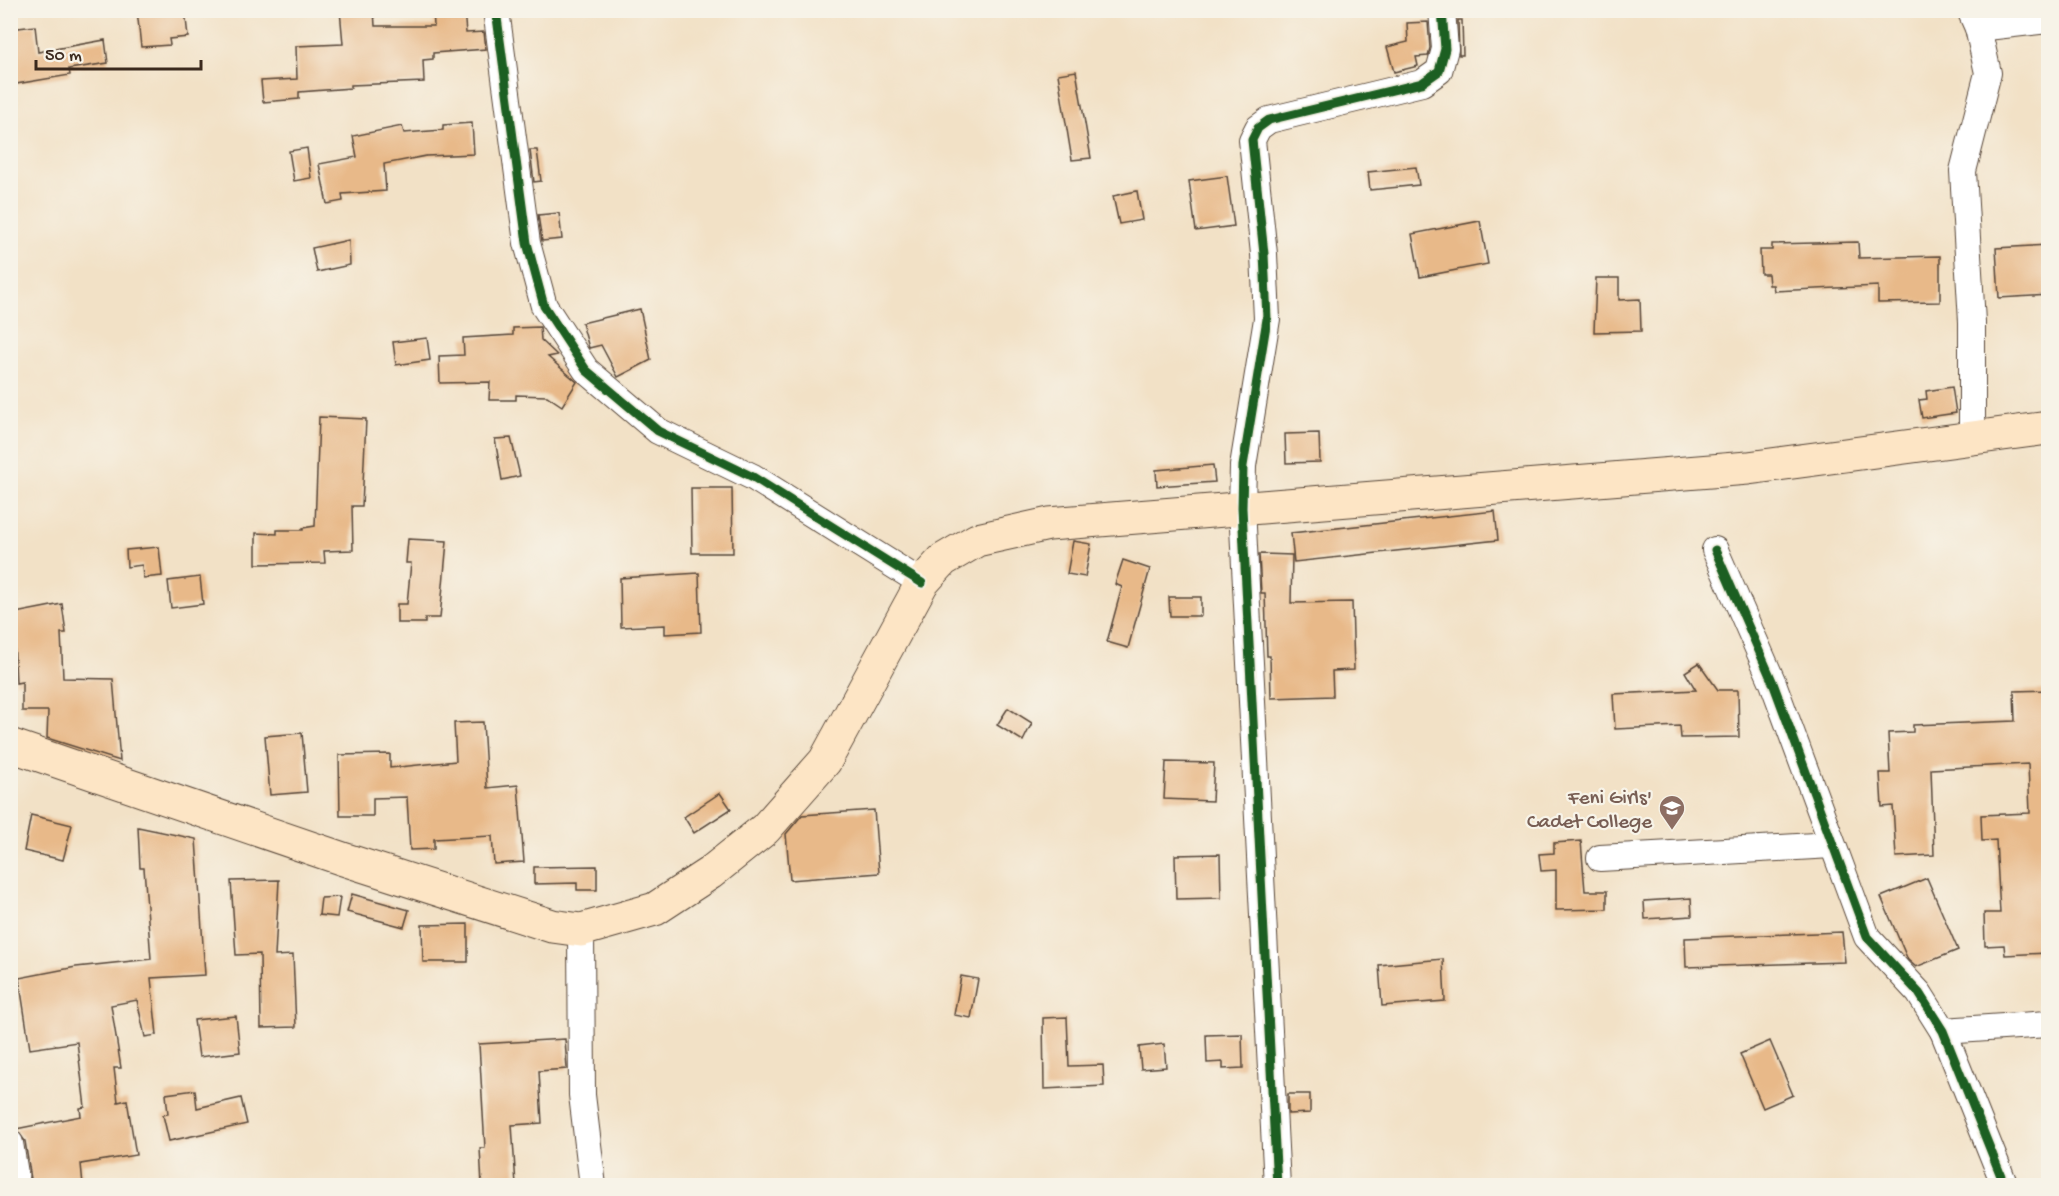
<svg xmlns="http://www.w3.org/2000/svg" width="2059" height="1196" viewBox="0 0 2059 1196" font-family="'Gochi Hand',sans-serif">
<style>
.building{fill:#e8b989}
.lines{fill:none;stroke-linecap:round;stroke-linejoin:round}
.minor-casing{stroke:#564537;stroke-width:28}
.secondary-casing{stroke:#564537;stroke-width:35}
.minor{stroke:#fff;stroke-width:26}
.secondary{stroke:#fde5c5;stroke-width:33}
.cycleway-casing{stroke:#f7f3e8;stroke-width:13}
.cycleway{stroke:#1b5e20;stroke-width:9}
.labels{text-anchor:middle;stroke-width:4.5;stroke-linejoin:round;paint-order:stroke}
.education-label{font-size:21px;fill:#785e54;stroke:#f7f3e8;text-anchor:end}
</style>
<rect width="100%" height="100%" fill="#f7f3e8"/>
<filter id="ink" filterUnits="userSpaceOnUse"><feTurbulence type="fractalNoise" baseFrequency=".0167" numOctaves="2"/><feDisplacementMap in="SourceGraphic" scale="12" xChannelSelector="R" yChannelSelector="G"/><feConvolveMatrix kernelMatrix="1 2 1 2 8 2 1 2 1" color-interpolation-filters="sRGB"/></filter>
<filter id="wash" filterUnits="userSpaceOnUse"><feTurbulence type="fractalNoise" baseFrequency=".008" numOctaves="4" result="noise"/><feDisplacementMap in="SourceGraphic" scale="24" xChannelSelector="R" yChannelSelector="G"/><feGaussianBlur stdDeviation="1.35" result="paint"/><feColorMatrix in="noise" values="0 0 0 0 0 0 0 0 0 0 0 0 0 0 0 0 0 1.4 0 .05"/><feComposite in="paint" operator="in"/></filter>
<g filter="url(#wash)">
<rect width="100%" height="100%" fill="#f2e1c6"/>
<g id="blocks">
<g class="building">
<polygon points="137,10 185,10 188,37 169,39 170,45 141,47"/>
<polygon points="340,10 374,10 375,26 434,26 433,10 464,10 466,33 484,32 486,49 433,53 433,59 423,60 424,82 351,85 351,88 299,92 299,99 263,102 261,81 297,79 296,46 343,44"/>
<polygon points="1458,20 1462,20 1463,55 1459,55"/>
<polygon points="1428,22 1430,48 1428,56 1416,57 1418,66 1394,72 1387,47 1408,42 1407,23"/>
<polygon points="35,26 38,52 105,40 108,63 69,69 70,75 10,85 10,29"/>
<polygon points="1076,71 1091,158 1072,160 1058,74"/>
<polygon points="472,123 474,154 426,156 384,164 386,191 342,194 343,201 327,204 319,164 357,157 353,136 402,126 404,133 443,130 443,125"/>
<polygon points="307,148 311,178 294,181 289,151"/>
<polygon points="530,150 537,150 541,181 534,182"/>
<polygon points="1416,167 1419,185 1370,190 1368,172"/>
<polygon points="1227,176 1234,226 1196,231 1189,181"/>
<polygon points="1137,191 1142,220 1119,224 1113,196"/>
<polygon points="559,213 562,239 542,241 538,215"/>
<polygon points="1480,221 1488,264 1420,277 1412,234"/>
<polygon points="349,240 350,265 317,272 312,248"/>
<polygon points="1858,242 1859,258 1940,256 1940,302 1878,303 1878,286 1774,291 1773,285 1769,285 1768,274 1761,274 1760,250 1772,250 1772,244"/>
<polygon points="2049,245 2049,295 1999,298 1996,248"/>
<polygon points="1596,278 1619,278 1619,300 1640,299 1641,331 1594,332"/>
<polygon points="640,309 651,360 618,377 601,345 589,348 582,323"/>
<polygon points="540,327 541,340 557,355 548,357 577,382 562,406 547,396 516,395 516,400 489,400 490,382 440,383 439,356 464,355 463,338 513,335 513,328"/>
<polygon points="427,338 430,360 396,365 393,342"/>
<polygon points="1952,387 1956,413 1922,418 1919,400 1927,399 1926,391"/>
<polygon points="319,417 366,419 362,506 352,506 353,550 324,551 325,563 256,564 256,533 277,534 277,530 303,530 303,528 315,526"/>
<polygon points="1319,433 1320,462 1286,463 1285,434"/>
<polygon points="511,438 520,476 502,480 495,439"/>
<polygon points="1213,465 1215,482 1157,486 1156,470"/>
<polygon points="691,488 732,488 733,553 692,553"/>
<polygon points="1495,511 1498,540 1294,562 1291,533"/>
<polygon points="408,539 447,541 440,618 425,618 425,623 397,623 397,604 407,604 411,563 406,563"/>
<polygon points="1073,541 1091,544 1085,577 1067,574"/>
<polygon points="159,547 162,576 143,578 142,565 127,567 126,550"/>
<polygon points="1259,554 1292,555 1291,603 1352,602 1354,670 1332,671 1333,696 1271,698 1270,656 1267,656 1265,593 1261,593"/>
<polygon points="1123,560 1150,569 1128,648 1107,642 1122,587 1115,584"/>
<polygon points="699,573 701,632 665,634 665,625 621,627 620,578"/>
<polygon points="200,577 203,604 171,608 168,581"/>
<polygon points="1169,597 1201,597 1201,616 1170,616"/>
<polygon points="62,604 66,633 61,633 63,678 113,679 120,761 47,738 48,711 22,711 22,682 16,683 14,639 10,640 10,614"/>
<polygon points="1699,663 1718,690 1738,690 1739,737 1681,738 1680,726 1615,729 1613,694 1696,690 1685,672"/>
<polygon points="2049,690 2049,953 2005,955 2004,945 1985,946 1984,913 2000,913 1996,840 1982,841 1981,815 2030,813 2028,764 1931,769 1934,855 1896,857 1893,806 1882,807 1880,773 1890,773 1888,733 1913,732 1913,725 2015,721 2014,691"/>
<polygon points="1008,708 1032,723 1023,741 997,725"/>
<polygon points="483,722 487,788 518,785 524,862 494,864 492,836 434,839 434,849 410,850 407,797 373,798 373,816 340,816 339,755 390,754 390,768 456,761 454,723"/>
<polygon points="302,733 307,792 270,795 265,736"/>
<polygon points="1166,762 1214,763 1212,801 1164,799"/>
<polygon points="720,793 731,809 694,833 684,817"/>
<polygon points="874,810 879,873 790,880 786,834 802,815"/>
<polygon points="31,815 72,825 63,860 24,851"/>
<polygon points="138,827 196,839 205,975 151,978 157,1035 145,1037 137,1000 111,1005 121,1068 114,1068 118,1102 127,1100 136,1155 81,1164 83,1185 32,1185 25,1141 16,1129 81,1116 80,1108 85,1107 77,1042 30,1049 19,978 76,967 151,959 144,868 140,868"/>
<polygon points="1581,841 1585,891 1607,891 1607,909 1556,910 1556,870 1541,871 1539,854 1554,853 1554,843"/>
<polygon points="1220,854 1221,898 1176,899 1175,855"/>
<polygon points="597,866 597,890 577,890 577,883 534,884 534,867"/>
<polygon points="1927,878 1958,950 1916,967 1908,960 1881,897"/>
<polygon points="279,880 275,956 293,955 296,1027 261,1028 260,954 236,955 231,881"/>
<polygon points="352,894 409,910 404,927 347,912"/>
<polygon points="340,897 337,917 319,915 321,898"/>
<polygon points="1691,898 1692,916 1645,919 1644,901"/>
<polygon points="468,924 468,962 423,962 422,925"/>
<polygon points="1842,932 1845,962 1686,967 1685,938"/>
<polygon points="1443,959 1445,1001 1382,1006 1379,965"/>
<polygon points="961,976 978,979 971,1018 954,1015"/>
<polygon points="236,1016 240,1052 199,1057 194,1020"/>
<polygon points="1067,1017 1069,1066 1103,1065 1104,1086 1044,1089 1043,1018"/>
<polygon points="1242,1034 1243,1068 1223,1069 1223,1062 1207,1063 1206,1035"/>
<polygon points="565,1039 567,1069 539,1071 542,1123 512,1125 516,1185 482,1185 480,1148 485,1148 479,1044"/>
<polygon points="1770,1041 1793,1095 1763,1108 1740,1054"/>
<polygon points="1164,1044 1166,1067 1141,1069 1139,1047"/>
<polygon points="195,1090 197,1108 241,1098 247,1124 169,1141 163,1115 168,1114 166,1094"/>
<polygon points="1288,1094 1310,1094 1310,1113 1288,1114"/>
</g>
</g>
</g>
<g filter="url(#ink)">
<use href="#blocks" fill-opacity="0" stroke="#564537" stroke-width="1.5"/>
<g class="lines">
<g class="minor-casing">
<g id="minor">
<polyline points="496,10 527,243 544,306 586,370 658,431 753,477 922,583"/>
<polyline points="1970,10 1978,28 1988,73 1963,171 1972,322 1972,438"/>
<polyline points="1978,28 2048,20"/>
<polyline points="1715,550 1773,683 1867,937 1919,993 1943,1031 2005,1186"/>
<polyline points="1600,858 1832,845"/>
<polyline points="581,930 582,1095 593,1186"/>
<polyline points="1943,1031 2048,1024"/>
<polyline points="10,1143 17,1186"/>
<polyline points="1277,1186 1242,508 1243,466 1267,319 1264,254 1252,140 1258,128 1269,120 1422,83 1439,71 1445,49 1442,10"/>
</g>
</g>
<g class="secondary-casing">
<polyline id="secondary" points="10,745 343,859 552,926 581,930 655,909 710,873 765,829 825,761 922,583 943,560 977,540 1049,524 1748,468 2048,428"/>
</g>
<use href="#minor" class="minor"/>
<use href="#secondary" class="secondary"/>
<g class="cycleway-casing">
<g id="cycleway">
<polyline points="496,10 527,243 544,306 586,370 658,431 753,477 922,583"/>
<polyline points="1715,550 1773,683 1867,937 1919,993 1943,1031 2005,1186"/>
<polyline points="1277,1186 1242,508 1243,466 1267,319 1264,254 1252,140 1258,128 1269,120 1422,83 1439,71 1445,49 1442,10"/>
</g>
</g>
<use href="#cycleway" class="cycleway"/>
</g>
</g>
<defs>
<g id="university-pin" transform="scale(1.35)"><path d="M0 17L-7.5 6A9.5 9.5 0 1 1 7.5 6Z" fill="#8d6e63" stroke="#f7f3e8"/><path d="M0-5L7-2L0 1L-7-2ZM-4 1L0 2.5L4 1V4Q0 6-4 4Z" fill="#fff"/></g>
</defs>
<g fill-rule="evenodd">
<use href="#university-pin" x="1672" y="808"/>
</g>
<g class="labels">
<g class="education-label">
<text x="1652" y="803">Feni Girls'<tspan x="1652" dy="24">Cadet College</tspan></text>
</g>
</g>
<rect width="2059" height="1196" fill="none" stroke="#f7f3e8" stroke-width="36"/>
<path d="M36 60v9h165v-9" fill="none" stroke="#3b2a1e" stroke-width="3"/>
<text x="45" y="60" font-size="18" fill="#3b2a1e" stroke="#f7f3e8" stroke-width="4.5" paint-order="stroke">50 m</text>
</svg>
